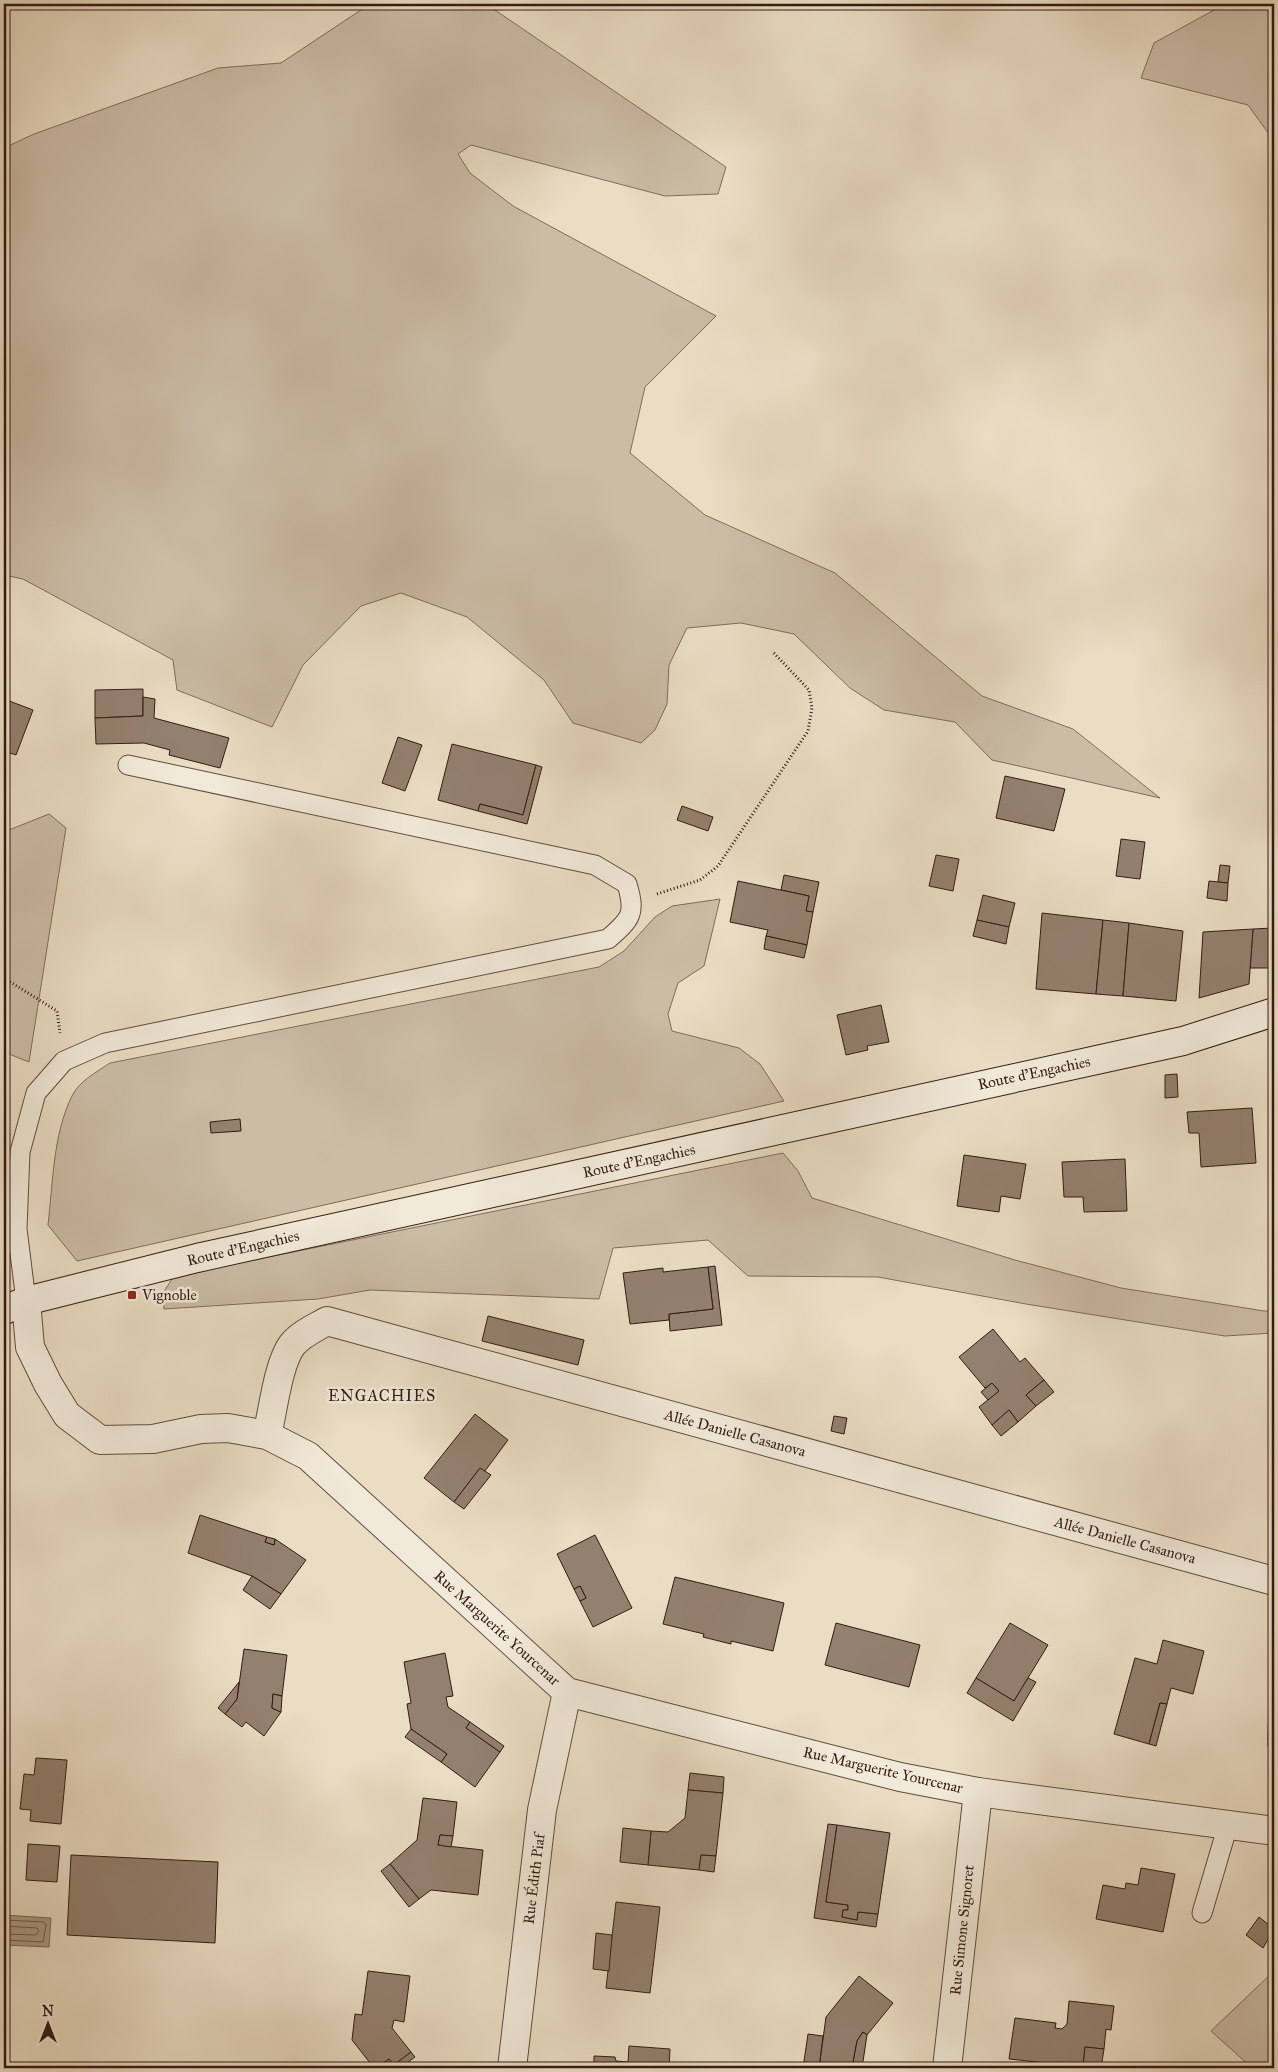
<svg xmlns="http://www.w3.org/2000/svg" width="1278" height="2072" viewBox="0 0 1278 2072" font-family="'IM FELL Great Primer',serif">
<style>
.green{fill:#cbbca6;stroke:#806c5c}
.water{fill:#ac9b87;stroke:#7c6858}
.lines{fill:none;stroke-linecap:round;stroke-linejoin:round}
.shore{stroke:#705b4c;stroke-width:1}
.building{fill:#93806f;stroke:#341b12}
.lane-casing{stroke:#624c3e;stroke-width:21}
.street-casing{stroke:#624c3e;stroke-width:30}
.secondary-casing{stroke:#341b12;stroke-width:30}
.path{stroke:#341b12;stroke-width:3;stroke-dasharray:1 2.5;stroke-linecap:butt}
.lane{stroke:#f1e9d9;stroke-width:19}
.street{stroke:#f1e9d9;stroke-width:28}
.secondary{stroke:#f1e9d9;stroke-width:28}
.poi-dot{fill:#8f2418;stroke:#f1e9d9;stroke-width:2}
.labels{text-anchor:middle;stroke-width:5;stroke-linejoin:round;paint-order:stroke}
.street-label{font-size:15px;fill:#341b12;stroke:#f1e9d9}
.poi-label{font-size:15px;fill:#341b12;stroke:#f1e9d9;text-anchor:start}
.neighbourhood-label{font-size:16px;letter-spacing:1px;fill:#341b12;stroke:#f1e9d9}
</style>
<rect width="100%" height="100%" fill="#eaddc4"/>
<filter id="stains"><feTurbulence type="fractalNoise" baseFrequency=".004" numOctaves="4"/><feColorMatrix values="0 0 0 0 .2 0 0 0 0 .09 0 0 0 0 .02 0 0 0 .5 -.17"/></filter>
<radialGradient id="worn" r=".72"><stop offset=".6" stop-color="#630" stop-opacity="0"/><stop offset="1" stop-color="#630" stop-opacity=".3"/></radialGradient>
<g class="green">
<polygon points="370,4 486,4 726,167 718,194 665,196 471,145 458,154 470,173 513,206 716,316 645,387 630,453 705,515 835,573 982,696 1073,729 1160,798 992,760 955,722 884,710 850,688 794,634 741,623 687,628 669,665 667,704 655,730 641,743 573,723 544,680 467,617 401,593 361,606 303,665 272,727 177,690 173,660 23,579 4,575 4,148 34,134 218,68 281,63"/>
<polygon points="1225,4 1274,4 1274,141 1248,105 1141,78 1154,43"/>
<polygon points="49,814 66,828 29,1062 4,1052 4,832"/>
<path d="M720 899 704 966 678 983 668 1014 672 1031 739 1048 760 1064 784 1101 77 1261 48 1225C53 1183 53 1134 72 1096 79 1081 97 1072 110 1063L599 967 624 951 655 917 672 906Z"/>
<polygon points="783,1153 798,1171 812,1198 1015,1260 1121,1288 1264,1311 1274,1311 1274,1333 1225,1336 1026,1304 878,1277 748,1276 708,1240 613,1248 599,1299 370,1290 318,1299 164,1309 163,1293 174,1276"/>
<polygon points="1274,1971 1274,2068 1252,2068 1211,2031"/>
</g>
<polygon class="water" points="4,1915 51,1918 49,1947 4,1945"/>
<g class="lines">
<g class="shore">
<polyline points="4,1920 44,1922 46,1925 43,1942 4,1940"/>
<polyline points="4,1926 37,1928 39,1931 36,1935 4,1934"/>
</g>
</g>
<g class="building">
<polygon points="143,689 143,716 95,718 95,690"/>
<polygon points="143,697 155,699 154,718 229,738 220,768 169,755 170,750 144,743 96,744 95,718 143,716"/>
<polygon points="4,699 33,710 16,755 4,751"/>
<polygon points="398,737 422,745 405,791 382,783"/>
<polygon points="452,744 536,765 523,815 480,804 478,811 438,800"/>
<polygon points="536,765 542,767 527,824 478,811 480,804 523,815"/>
<polygon points="1005,776 1065,789 1054,831 996,818"/>
<polygon points="682,806 713,817 708,831 677,820"/>
<polygon points="1121,839 1145,842 1140,879 1116,876"/>
<polygon points="936,855 959,859 953,891 929,886"/>
<polygon points="1220,865 1230,866 1228,883 1218,882"/>
<polygon points="784,875 819,882 813,912 806,911 809,896 781,890"/>
<polygon points="738,881 809,896 806,911 813,912 807,945 766,936 768,930 730,922"/>
<polygon points="1209,881 1228,883 1227,901 1207,898"/>
<polygon points="983,895 1015,903 1009,927 977,920"/>
<polygon points="1042,913 1103,920 1096,994 1036,989"/>
<polygon points="977,920 1009,927 1006,944 973,936"/>
<polygon points="1103,920 1129,923 1123,996 1096,994"/>
<polygon points="1129,923 1183,931 1176,1001 1123,996"/>
<polygon points="1273,928 1274,928 1274,968 1250,968 1253,929"/>
<polygon points="1253,929 1249,984 1199,998 1203,932"/>
<polygon points="766,936 807,945 804,958 764,949"/>
<polygon points="881,1005 889,1042 867,1046 868,1050 846,1055 837,1015"/>
<polygon points="1177,1074 1178,1097 1165,1098 1165,1075"/>
<polygon points="1252,1108 1256,1163 1201,1167 1199,1133 1189,1133 1187,1112"/>
<polygon points="240,1119 241,1131 211,1133 210,1122"/>
<polygon points="964,1155 1026,1164 1020,1199 1001,1196 999,1212 957,1206"/>
<polygon points="1125,1159 1127,1211 1084,1212 1083,1197 1064,1197 1062,1162"/>
<polygon points="715,1266 722,1325 670,1331 669,1314 713,1309 708,1267"/>
<polygon points="708,1267 713,1309 669,1314 669,1320 630,1324 623,1273 663,1268 663,1272"/>
<polygon points="488,1316 584,1340 578,1365 482,1341"/>
<polygon points="993,1329 1020,1362 1025,1358 1044,1380 1026,1395 1036,1406 1018,1422 1009,1410 992,1425 979,1407 999,1391 992,1383 985,1388 959,1357"/>
<polygon points="1044,1380 1054,1392 1036,1406 1026,1395"/>
<polygon points="992,1383 999,1391 988,1400 981,1392"/>
<polygon points="1009,1410 1018,1422 1001,1436 992,1425"/>
<polygon points="475,1414 508,1440 485,1471 484,1472 480,1468 454,1502 424,1478"/>
<polygon points="834,1416 847,1418 844,1434 831,1431"/>
<polygon points="480,1468 491,1475 464,1509 454,1502"/>
<polygon points="200,1515 267,1537 265,1542 274,1545 275,1539 306,1560 281,1594 252,1576 188,1553"/>
<polygon points="595,1535 632,1608 593,1627 580,1601 586,1598 580,1586 574,1589 557,1554"/>
<polygon points="267,1537 275,1539 274,1545 265,1542"/>
<polygon points="252,1576 281,1594 270,1609 243,1590"/>
<polygon points="675,1577 784,1603 773,1651 731,1641 731,1644 703,1637 704,1634 663,1624"/>
<polygon points="580,1586 586,1598 580,1601 574,1589"/>
<polygon points="836,1623 920,1645 909,1687 825,1665"/>
<polygon points="1010,1623 1048,1645 1014,1701 976,1678"/>
<polygon points="1163,1640 1204,1651 1193,1694 1171,1688 1167,1704 1160,1703 1149,1744 1114,1734 1135,1658 1157,1664"/>
<polygon points="244,1649 287,1655 282,1696 273,1694 272,1708 281,1712 264,1736 246,1722 242,1727 225,1714 237,1699"/>
<polygon points="445,1653 453,1696 446,1697 448,1707 470,1722 466,1728 500,1752 475,1787 441,1762 447,1754 411,1729 407,1704 411,1703 404,1662"/>
<polygon points="976,1678 1014,1701 1028,1678 1036,1682 1013,1721 967,1693"/>
<polygon points="239,1682 237,1699 225,1714 218,1708"/>
<polygon points="273,1694 282,1696 281,1712 272,1708"/>
<polygon points="1269,1696 1274,1696 1274,1739 1268,1739"/>
<polygon points="1160,1703 1167,1704 1156,1746 1149,1744"/>
<polygon points="470,1722 504,1746 500,1752 466,1728"/>
<polygon points="411,1729 447,1754 441,1762 405,1737"/>
<rect x="1268" y="1739" width="6" height="7"/>
<polygon points="36,1758 67,1760 61,1824 30,1821 31,1810 20,1809 24,1774 34,1775"/>
<polygon points="690,1773 724,1777 723,1793 688,1790"/>
<polygon points="688,1790 723,1793 716,1856 701,1855 699,1870 648,1865 651,1831 668,1832 685,1818"/>
<polygon points="423,1798 457,1802 453,1836 440,1835 438,1845 483,1850 478,1895 431,1890 419,1899 390,1864 417,1840"/>
<polygon points="828,1824 837,1825 826,1902 848,1905 848,1910 843,1910 842,1917 857,1920 858,1912 878,1914 876,1927 814,1918"/>
<polygon points="837,1825 890,1833 878,1914 858,1912 857,1920 842,1917 843,1910 848,1910 848,1905 826,1902"/>
<polygon points="623,1828 651,1831 648,1865 620,1862"/>
<polygon points="440,1835 453,1836 451,1847 438,1845"/>
<polygon points="28,1844 60,1846 57,1882 26,1880"/>
<polygon points="71,1855 218,1862 215,1943 67,1935"/>
<polygon points="701,1855 716,1856 714,1872 699,1870"/>
<polygon points="390,1864 419,1899 409,1907 381,1871"/>
<polygon points="1141,1868 1175,1874 1163,1932 1096,1919 1103,1885 1125,1889 1126,1883 1138,1885"/>
<polygon points="616,1902 660,1907 650,1993 606,1988"/>
<polygon points="1259,1917 1274,1929 1263,1948 1246,1935"/>
<polygon points="596,1933 612,1935 609,1971 593,1969"/>
<polygon points="368,1971 410,1976 404,2022 394,2020 392,2028 411,2052 394,2065 389,2059 376,2068 374,2068 352,2040 355,2014 362,2015"/>
<polygon points="859,1976 893,2003 867,2035 863,2032 857,2041 852,2068 819,2068 826,2017"/>
<polygon points="1069,2001 1114,2006 1111,2030 1106,2029 1104,2049 1085,2047 1083,2067 1009,2059 1015,2018 1056,2023 1055,2028 1062,2029 1067,2024"/>
<polygon points="863,2032 867,2035 862,2068 852,2068 857,2041"/>
<polygon points="808,2034 823,2036 819,2068 803,2068"/>
<polygon points="629,2046 670,2049 669,2068 594,2068 594,2056 615,2057 616,2061 628,2062"/>
<polygon points="1085,2047 1104,2049 1101,2068 1062,2068 1062,2065 1083,2067"/>
<polygon points="411,2052 415,2057 400,2068 376,2068 389,2059 394,2065"/>
</g>
<g class="lines">
<g class="lane-casing">
<g id="lane">
<path d="M26 1301 17 1229 20 1152 36 1093 64 1061 105 1043 608 939C631 919 636 914 627 884L595 865 128 765"/>
<polyline points="1202,1913 1228,1825"/>
</g>
</g>
<g class="street-casing">
<g id="street">
<polyline points="26,1301 30,1347 48,1384 67,1415 100,1440 153,1439 201,1429 228,1428 267,1435 308,1456 567,1692 900,1777 978,1792 1274,1831"/>
<path d="M267 1435C273 1411 278 1364 292 1345 301 1334 315 1328 327 1321L1274 1581"/>
<polyline points="512,2068 542,1810 567,1692"/>
<polyline points="947,2068 978,1792"/>
</g>
</g>
<g class="secondary-casing">
<polyline id="secondary" points="4,1310 26,1301 197,1258 1183,1041 1274,1012"/>
</g>
<g class="path">
<polyline points="657,894 700,880 718,866 808,731 812,708 809,690 772,651"/>
<polyline points="4,978 57,1011 60,1033"/>
</g>
<use href="#lane" class="lane"/>
<use href="#street" class="street"/>
<use href="#secondary" class="secondary"/>
</g>
<rect class="poi-dot" x="127" y="1290" width="10" height="10" rx="2.5"/>
<g class="labels">
<g class="street-label">
<text transform="translate(1034 1073) rotate(-12)" y="5">Route d'Engachies</text>
<text transform="translate(639 1161) rotate(-12)" y="5">Route d'Engachies</text>
<text transform="translate(243 1248) rotate(-13)" y="5">Route d'Engachies</text>
<text transform="translate(735 1433) rotate(15)" y="5">Allée Danielle Casanova</text>
<text transform="translate(1125 1540) rotate(15)" y="5">Allée Danielle Casanova</text>
<text transform="translate(497 1628) rotate(42)" y="5">Rue Marguerite Yourcenar</text>
<text transform="translate(883 1770) rotate(13)" y="5">Rue Marguerite Yourcenar</text>
<text transform="translate(534 1879) rotate(-83)" y="5">Rue Édith Piaf</text>
<text transform="translate(962 1930) rotate(-84)" y="5">Rue Simone Signoret</text>
</g>
<g class="poi-label">
<text x="142" y="1300">Vignoble</text>
</g>
<g class="neighbourhood-label">
<text x="382" y="1401">ENGACHIES</text>
</g>
</g>
<rect width="1278" height="2072" fill="none" stroke="#eaddc4" stroke-width="20"/>
<rect x="5" y="5" width="1268" height="2062" fill="none" stroke="#341b12" stroke-width="2.5"/>
<rect x="10" y="10" width="1258" height="2052" fill="none" stroke="#341b12"/>
<g transform="translate(48 2024)" stroke="#f1e9d9" stroke-width="4" paint-order="stroke">
<path d="M0-4L9 19L0 12L-9 19Z" fill="#341b12"/>
<text y="-8" font-size="14" font-weight="bold" text-anchor="middle" fill="#341b12">N</text>
</g>
<rect width="100%" height="100%" filter="url(#stains)"/>
<rect width="100%" height="100%" fill="url(#worn)"/>
</svg>
